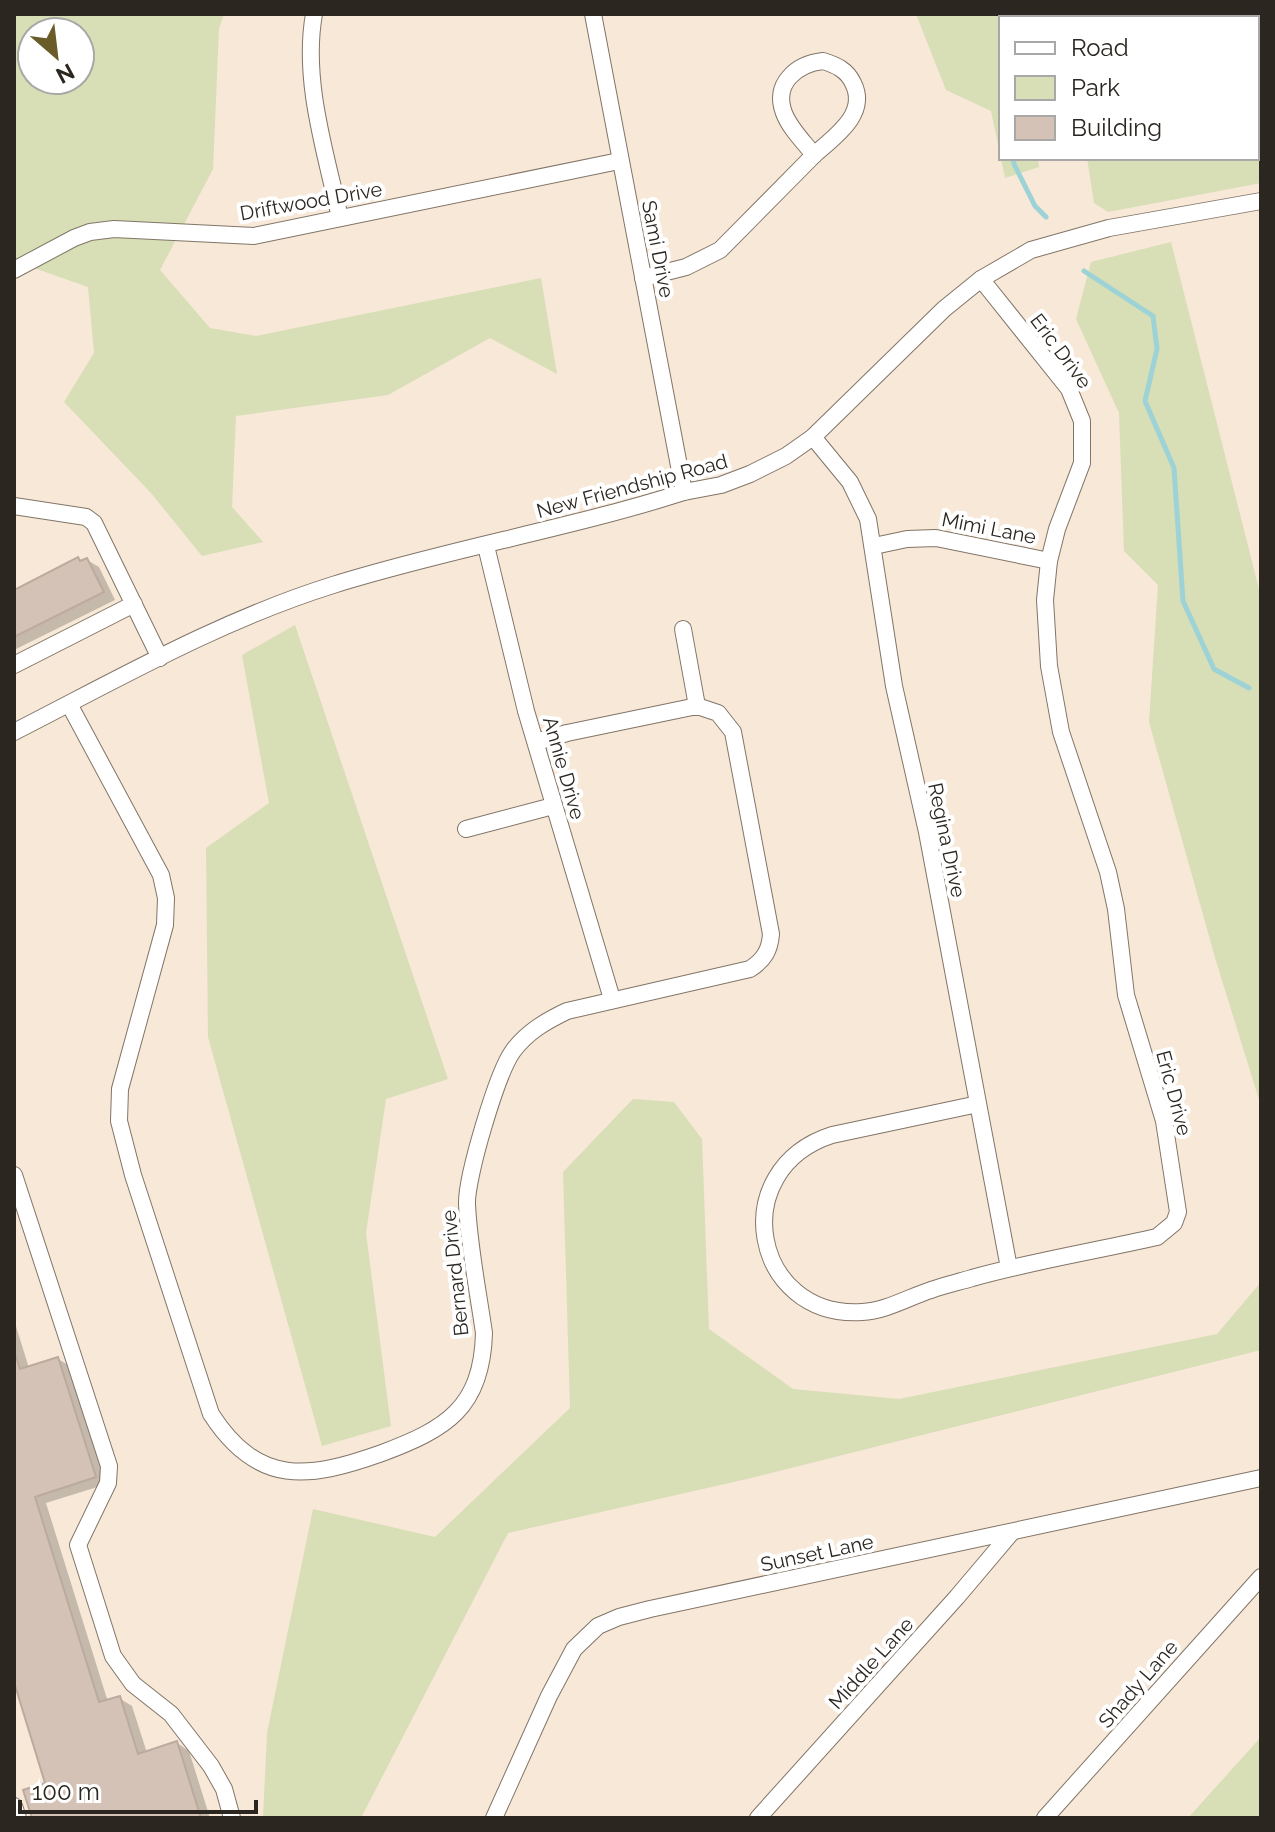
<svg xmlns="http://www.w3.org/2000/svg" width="1275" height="1832" viewBox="0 0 1275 1832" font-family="Raleway,sans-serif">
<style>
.green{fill:#d8deb6;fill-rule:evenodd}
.shadow{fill:#0003}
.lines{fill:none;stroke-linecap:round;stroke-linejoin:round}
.stream{stroke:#9dd3d6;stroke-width:5}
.building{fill:#d4c2b6;stroke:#bbaa9e;stroke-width:2}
.minor-casing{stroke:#827567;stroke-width:18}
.minor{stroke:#fff;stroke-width:16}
.labels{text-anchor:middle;stroke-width:8;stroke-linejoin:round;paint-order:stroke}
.street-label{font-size:20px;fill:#2b2620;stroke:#fff}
</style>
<rect width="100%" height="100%" fill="#f7e8d8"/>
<g class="green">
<path d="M14 14H224L219 29 213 169 160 270 210 328 256 336 541 278 557 374 490 338 388 395 236 416 232 507 263 542 202 556 151 493 64 402 94 353 88 287 14 261ZM32 32H80V80H32Z"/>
<polygon points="916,14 1261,14 1261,183 1108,212 1094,203 1087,158 1257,158 1257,18 1001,18 1001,158 1038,158 1039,167 1005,178 991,111 946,90"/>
<polygon points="1171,242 1261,597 1261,1106 1216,961 1149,722 1158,585 1124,551 1119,413 1076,319 1091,262"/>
<polygon points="295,625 448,1079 386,1099 366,1233 391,1426 322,1446 208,1037 206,848 269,803 242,655"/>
<polygon points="633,1099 674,1102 702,1139 709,1329 793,1389 899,1399 1217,1334 1261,1282 1261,1350 747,1479 508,1533 361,1818 263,1818 267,1733 313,1509 435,1537 570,1408 563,1172"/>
<polygon points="1261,1737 1261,1818 1188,1818"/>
</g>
<g class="shadow">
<polygon points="78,560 83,562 87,560 99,567 115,600 14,650 14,592"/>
<polygon points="14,1320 29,1368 58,1359 70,1366 107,1484 46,1503 108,1702 119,1698 132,1706 147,1753 177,1743 189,1751 210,1818 34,1818 48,1784 14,1676"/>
</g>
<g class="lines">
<g class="stream">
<polyline points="1015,14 1016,18"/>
<polyline points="1013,158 1014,164 1035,206 1046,217"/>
<polyline points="1084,271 1153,316 1157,349 1145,401 1174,468 1183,601 1214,669 1249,688"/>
</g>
</g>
<g class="building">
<polygon points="78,557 80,561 87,558 104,592 14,637 14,590"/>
<polygon points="14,1350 20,1369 58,1357 96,1477 35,1497 99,1702 120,1696 138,1754 177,1741 201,1818 32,1818 23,1790 45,1783 14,1682"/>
</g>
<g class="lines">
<g class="minor-casing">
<g id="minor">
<path d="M314 14C302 81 326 153 340 218"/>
<polyline points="593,14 684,492"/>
<path d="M823 61C836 65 847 70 853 83 869 114 834 137 814 155 804 142 790 129 784 113 773 84 796 64 823 61Z"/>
<polyline points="14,270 74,238 90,232 114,229 254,236 619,161"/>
<polyline points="643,278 686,267 720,250 814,155"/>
<polyline points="813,437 850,482 868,519 894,686 927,832 1009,1268"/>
<polyline points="14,506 86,517 94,523 160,658"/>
<polyline points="486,546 526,711 612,999"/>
<polyline points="874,546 907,539 936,538 1049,561"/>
<polyline points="683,629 697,706"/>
<polyline points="14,665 134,604"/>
<path d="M69 704 161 875 166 898 165 925 120 1089 119 1121 133 1175 211 1414C258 1487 309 1479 382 1453 446 1429 482 1408 484 1333 478 1291 469 1247 467 1204 466 1178 497 1073 513 1051 527 1032 546 1021 567 1011L750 969C764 960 770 950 771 934L733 732 718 713 697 706 567 733 536 742"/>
<path d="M14 732C118 679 221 620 333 585 448 549 568 529 684 492L721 485 750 474 786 456 813 437 944 309 981 279 1031 250 1109 228 1261 201"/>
<polyline points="466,829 553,806"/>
<path d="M978 1104 832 1135C724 1170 753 1319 862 1312 886 1311 909 1297 931 1290 945 1285 959 1282 972 1278 1033 1261 1095 1251 1157 1237L1174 1223 1178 1212 1164 1121 1126 995 1116 909 1108 872 1061 732 1049 666 1045 600 1049 561 1057 529 1082 463V421L1069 389 981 279"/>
<polyline points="14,1175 109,1466 108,1483 78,1545 113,1656 133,1684 171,1714 211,1766 224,1789 232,1818"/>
<polyline points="14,1806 18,1818"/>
<polyline points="494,1818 549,1696 574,1649 598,1626 619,1617 650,1609 1261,1478"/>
<polyline points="758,1818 957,1597 1012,1532"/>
<polyline points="1045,1818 1261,1577"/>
</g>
</g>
<use href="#minor" class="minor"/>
</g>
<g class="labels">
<g class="street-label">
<text transform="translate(311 201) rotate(-10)" y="7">Driftwood Drive</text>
<text transform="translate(658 249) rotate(79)" y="7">Sami Drive</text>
<text transform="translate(1061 351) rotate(53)" y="7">Eric Drive</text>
<text transform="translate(632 486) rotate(-15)" y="7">New Friendship Road</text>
<text transform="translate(989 528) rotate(11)" y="7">Mimi Lane</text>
<text transform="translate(564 768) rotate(74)" y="7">Annie Drive</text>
<text transform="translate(947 840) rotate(78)" y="7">Regina Drive</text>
<text transform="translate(1174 1093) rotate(75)" y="7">Eric Drive</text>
<text transform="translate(455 1273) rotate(-96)" y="7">Bernard Drive</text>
<text transform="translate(817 1553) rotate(-12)" y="7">Sunset Lane</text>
<text transform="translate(871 1663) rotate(-48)" y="7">Middle Lane</text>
<text transform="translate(1138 1684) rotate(-49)" y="7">Shady Lane</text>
</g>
</g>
<rect width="1275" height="1832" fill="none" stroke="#2b2620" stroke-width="32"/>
<rect x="999" y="16" width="260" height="144" fill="#ffffff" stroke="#aaa8a6" stroke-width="2"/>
<rect x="1015" y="42" width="40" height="12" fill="#ffffff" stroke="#aaa8a6" stroke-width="2"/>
<text x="1071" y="56" font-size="24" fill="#2b2620">Road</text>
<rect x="1015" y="76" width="40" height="24" fill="#d8deb6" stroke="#aaa8a6" stroke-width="2"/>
<text x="1071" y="96" font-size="24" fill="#2b2620">Park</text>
<rect x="1015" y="116" width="40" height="24" fill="#d4c2b6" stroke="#aaa8a6" stroke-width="2"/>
<text x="1071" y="136" font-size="24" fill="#2b2620">Building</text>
<g transform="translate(56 56) rotate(152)"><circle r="38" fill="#ffffff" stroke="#aaa8a6" stroke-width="2"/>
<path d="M0-6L14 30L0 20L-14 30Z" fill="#695c29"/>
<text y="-12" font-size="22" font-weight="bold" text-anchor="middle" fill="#2b2620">N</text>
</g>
<path d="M20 1800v12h236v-12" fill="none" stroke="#2b2620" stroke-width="4"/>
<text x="32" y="1800" font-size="24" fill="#2b2620" stroke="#ffffff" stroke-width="6" paint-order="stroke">100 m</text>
</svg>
